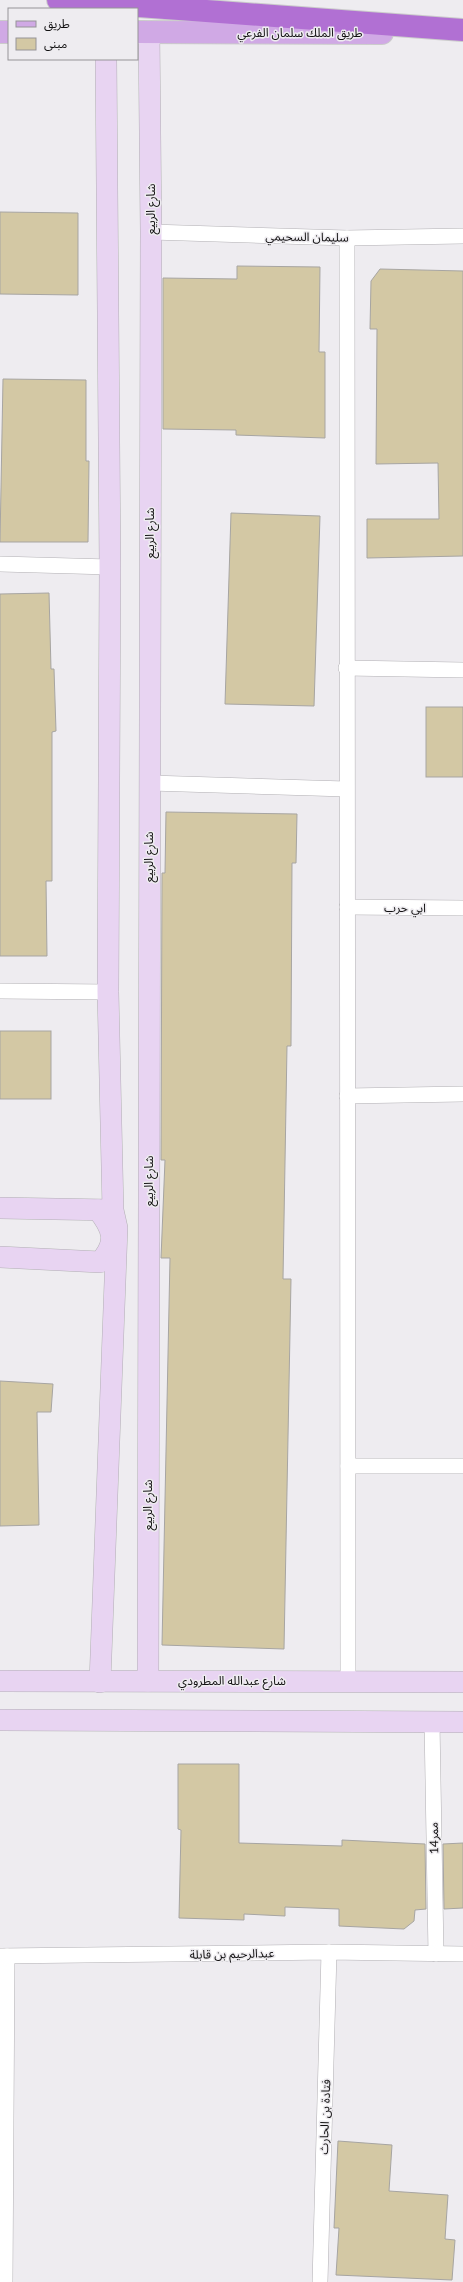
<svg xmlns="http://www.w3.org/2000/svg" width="463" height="2282" viewBox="0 0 463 2282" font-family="Lato,'Noto Sans Arabic',sans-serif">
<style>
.building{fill:#d3c8a4;stroke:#a7a5a2}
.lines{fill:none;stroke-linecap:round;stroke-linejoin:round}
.street-casing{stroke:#b2b0b4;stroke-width:16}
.secondary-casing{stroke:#b2b0b4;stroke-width:22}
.primary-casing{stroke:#cbcbcb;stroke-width:24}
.highway-casing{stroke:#cbcbcb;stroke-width:24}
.street{stroke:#fff;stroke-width:15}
.secondary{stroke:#e8d4f2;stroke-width:21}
.primary{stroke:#d0a9e5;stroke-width:22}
.highway{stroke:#b170d3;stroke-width:22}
.labels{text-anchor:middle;stroke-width:3;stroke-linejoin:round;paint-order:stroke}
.street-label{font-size:12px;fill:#121112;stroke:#eeecf0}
</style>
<rect width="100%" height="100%" fill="#eeecf0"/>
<g class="building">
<polygon points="0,212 78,213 78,295 0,294"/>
<polygon points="237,266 320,267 319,352 325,352 325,438 236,435 236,430 163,429 163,278 237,279"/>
<polygon points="380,269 463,271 463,556 367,558 367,519 439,519 438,463 376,464 377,329 370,329 371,281"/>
<polygon points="3,379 86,380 86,461 89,461 88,542 0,542"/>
<polygon points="231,513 320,516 314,706 225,704"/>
<polygon points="49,593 51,669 54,669 56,731 52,732 52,881 46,881 47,956 0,956 0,594"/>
<rect x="426" y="707" width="37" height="70"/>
<polygon points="166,812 297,814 296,863 292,863 291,1046 287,1046 283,1279 291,1279 284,1649 162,1645 170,1258 161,1258 165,1160 161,1160 162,873 165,873"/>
<rect x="0" y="1031" width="51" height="68"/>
<polygon points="0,1381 53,1384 51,1412 37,1412 39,1525 0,1526"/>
<polygon points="178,1764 239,1764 239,1843 342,1846 342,1840 425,1844 426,1909 415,1910 414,1921 404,1929 339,1926 339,1909 285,1907 285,1916 244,1914 244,1920 179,1918 181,1830 178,1829"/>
<polygon points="463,1843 463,1908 444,1909 443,1844"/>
<polygon points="338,2141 392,2145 389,2191 448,2195 445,2239 455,2240 452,2280 336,2275 339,2228 334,2228"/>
</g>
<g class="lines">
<g class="street-casing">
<g id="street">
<polyline points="151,232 347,238 463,236"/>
<polyline points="347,238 348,1681"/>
<polyline points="0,564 110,567"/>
<polyline points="346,668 463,670"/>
<polyline points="150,783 346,789"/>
<polyline points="347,907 463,908"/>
<polyline points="0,991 108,992"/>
<polyline points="347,1096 463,1094"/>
<polyline points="348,1466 463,1466"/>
<polyline points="432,1722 436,1954"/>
<polyline points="0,1956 329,1952 463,1954"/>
<polyline points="5,2282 7,1956"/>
<polyline points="320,2282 329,1952"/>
</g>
</g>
<g class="secondary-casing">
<g id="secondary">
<polyline points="0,1208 111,1210"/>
<path d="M0 1257 100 1262C118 1242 113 1229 98 1210"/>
<polyline points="0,1681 463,1682"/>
<polyline points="148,1681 151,232 149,32"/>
<polyline points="100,1682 117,1228 113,1210 108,992 110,567 106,59"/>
<polyline points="0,1720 463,1722"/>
</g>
</g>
<g class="primary-casing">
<g id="primary">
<polyline points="0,32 9,32"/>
<polyline points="137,32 382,33"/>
</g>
</g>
<g class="highway-casing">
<polyline id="highway" points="58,0 463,30"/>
</g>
<use href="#street" class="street"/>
<use href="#secondary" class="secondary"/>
<use href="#primary" class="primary"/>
<use href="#highway" class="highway"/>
</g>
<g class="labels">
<g class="street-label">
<text x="300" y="37">طريق الملك سلمان الفرعي</text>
<text transform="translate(151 209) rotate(-90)" y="4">شارع الربيع</text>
<text transform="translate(307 237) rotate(1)" y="4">سليمان السحيمي</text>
<text transform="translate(150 533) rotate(-90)" y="4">شارع الربيع</text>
<text transform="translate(149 857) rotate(-90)" y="4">شارع الربيع</text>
<text transform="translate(405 908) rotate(1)" y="4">ابي حرب</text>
<text transform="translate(149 1181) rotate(-90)" y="4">شارع الربيع</text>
<text transform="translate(148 1505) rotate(-90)" y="4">شارع الربيع</text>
<text x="232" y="1685">شارع عبدالله المطرودي</text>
<text transform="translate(434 1838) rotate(-91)" y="4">ممر14</text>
<text transform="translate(232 1954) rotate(-1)" y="4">عبدالرحيم بن قابلة</text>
<text transform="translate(325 2117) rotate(-88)" y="4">فتادة بن الحارث</text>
</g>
</g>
<rect x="8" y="8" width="130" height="52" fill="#eeecf0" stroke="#969497"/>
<rect x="16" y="21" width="20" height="6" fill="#d0a9e5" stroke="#969497"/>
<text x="44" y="28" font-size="12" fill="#121112">طريق</text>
<rect x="16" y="38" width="20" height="12" fill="#d3c8a4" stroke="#969497"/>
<text x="44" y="48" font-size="12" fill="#121112">مبنى</text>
</svg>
